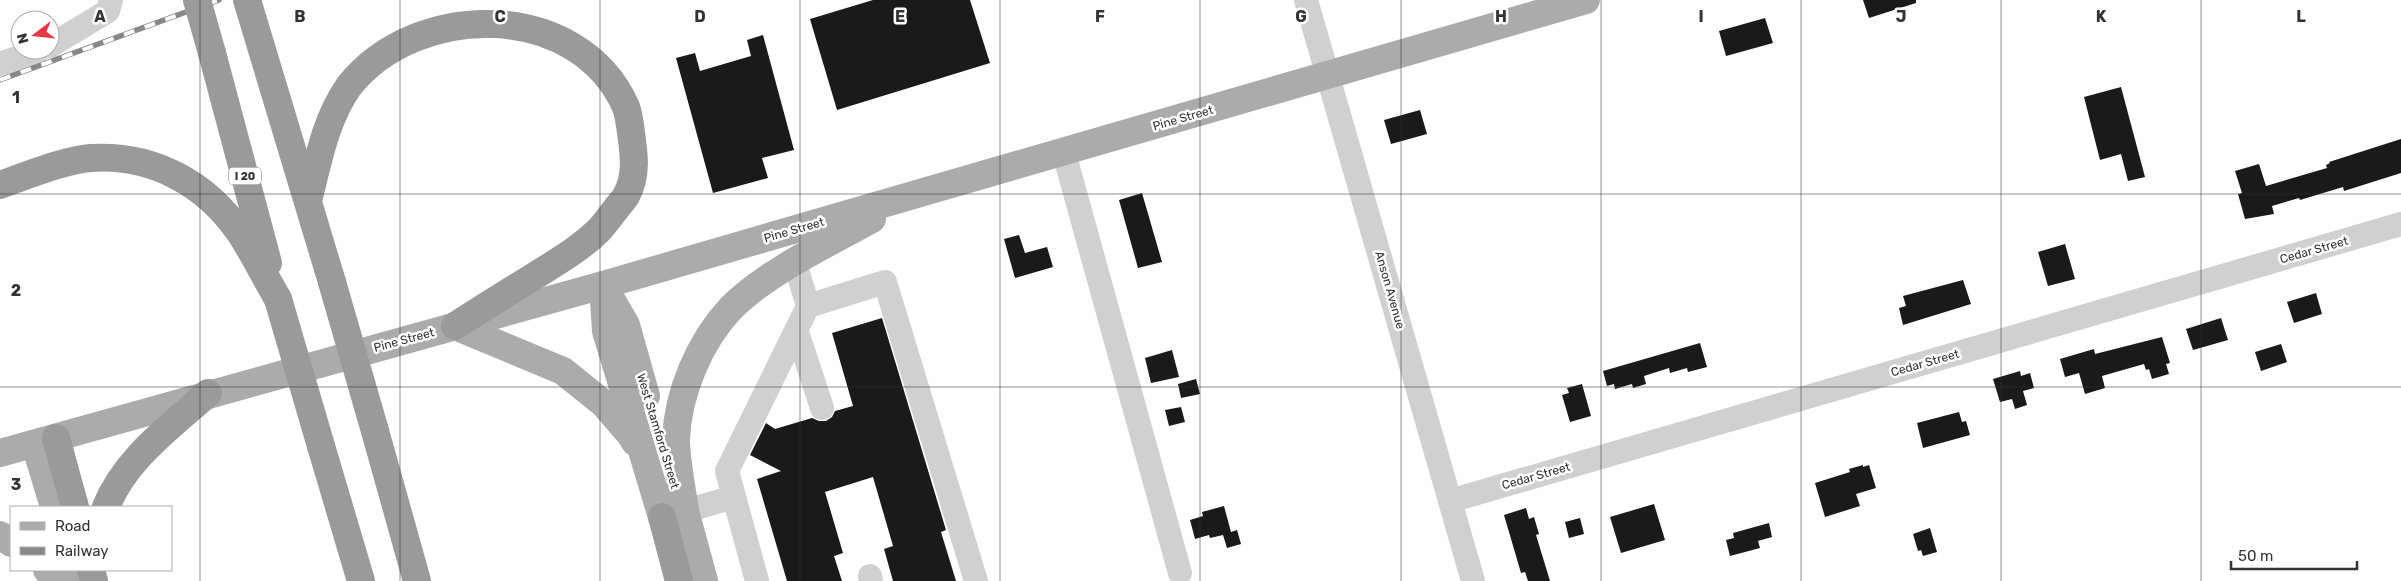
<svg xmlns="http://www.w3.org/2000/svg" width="2401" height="581" viewBox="0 0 2401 581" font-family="Rubik,sans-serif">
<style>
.building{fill:#1a1a1a}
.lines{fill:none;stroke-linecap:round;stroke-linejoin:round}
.minor{stroke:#d0d0d0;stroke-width:24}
.major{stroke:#ababab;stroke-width:28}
.highway{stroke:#9a9a9a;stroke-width:28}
.rail-casing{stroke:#888;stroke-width:5.5}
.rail{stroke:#fff;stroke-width:4;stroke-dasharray:11;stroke-linecap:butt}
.highway-bridge{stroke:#9a9a9a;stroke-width:28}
.grid{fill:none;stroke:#333;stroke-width:1;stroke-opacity:0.55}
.labels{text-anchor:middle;stroke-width:5;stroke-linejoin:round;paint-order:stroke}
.shield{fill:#fff;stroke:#707070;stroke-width:1}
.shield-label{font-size:11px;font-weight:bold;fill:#333}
.street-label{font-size:12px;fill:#333;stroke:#fff}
.grid-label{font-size:16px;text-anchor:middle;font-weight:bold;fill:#333;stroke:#fff;stroke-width:5;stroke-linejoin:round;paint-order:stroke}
</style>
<rect width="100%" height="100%" fill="#fff"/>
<g class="building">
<polygon points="873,0 970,0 990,63 837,110 810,19"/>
<polygon points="1863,0 1916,0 1916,3 1869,18"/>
<polygon points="1765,18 1773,43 1726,56 1719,31"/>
<polygon points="763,35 794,150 762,158 768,178 713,193 676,58 695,53 700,71 751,56 747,40"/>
<polygon points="2121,87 2145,177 2128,181 2121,154 2100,160 2084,97"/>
<polygon points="1420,110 1427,134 1391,144 1384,120"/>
<polygon points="2401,139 2401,173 2344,191 2343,187 2300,200 2299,198 2272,206 2274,214 2245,219 2238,194 2242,193 2235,171 2259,164 2266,186 2327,168 2326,165 2330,163 2329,162"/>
<polygon points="1142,193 1162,262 1138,268 1119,200"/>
<polygon points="1019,235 1025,253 1047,247 1053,267 1015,278 1004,239"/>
<polygon points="2065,244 2075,279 2048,286 2038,252"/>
<polygon points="1963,280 1971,304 1903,325 1899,308 1906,306 1903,296"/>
<polygon points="2316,293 2322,314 2294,323 2287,302"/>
<polygon points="882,318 946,530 941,532 956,581 893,581 884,549 893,546 873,477 825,492 843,553 834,556 842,581 787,581 757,479 781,471 750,455 766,423 775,429 812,418 819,421 826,421 832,417 835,411 853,406 832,333"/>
<polygon points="2221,318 2228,340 2193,350 2186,329"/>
<polygon points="2162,337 2170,363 2166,364 2169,374 2152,379 2149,369 2146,370 2144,364 2102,376 2105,388 2085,394 2079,373 2065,377 2060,359 2094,349 2095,354"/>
<polygon points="1700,343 1707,367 1688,372 1687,368 1670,373 1669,368 1644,376 1646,384 1633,388 1632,384 1615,389 1614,384 1607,386 1603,371"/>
<polygon points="2281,344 2287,362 2261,371 2255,352"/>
<polygon points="1172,350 1179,377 1151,383 1145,358"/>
<polygon points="2020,371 2021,376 2030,373 2034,388 2023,391 2027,405 2015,409 2012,399 2000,402 1993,379"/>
<polygon points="1196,379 1200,394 1181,398 1178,384"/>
<polygon points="1582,384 1591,416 1570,422 1562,395 1569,393 1567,388"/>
<polygon points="1181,407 1185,422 1169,426 1165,410"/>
<polygon points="1959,412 1962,422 1966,421 1970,435 1923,448 1917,423"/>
<polygon points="1863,465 1863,467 1869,465 1876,488 1856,494 1860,506 1825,517 1815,483 1850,472 1849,469"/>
<polygon points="1654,504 1665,540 1621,553 1610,517"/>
<polygon points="1224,506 1231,532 1237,530 1241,544 1227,548 1223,535 1210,538 1209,535 1195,539 1190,520 1203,516 1202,512"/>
<polygon points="1526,508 1529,519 1534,517 1539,534 1536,535 1550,581 1528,581 1525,572 1521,573 1504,515"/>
<polygon points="1580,518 1584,534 1569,538 1565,522"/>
<polygon points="1769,523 1772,537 1758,541 1760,548 1730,556 1726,540 1734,538 1733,533"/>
<polygon points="1930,528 1937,552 1923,556 1921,550 1918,551 1913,534"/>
</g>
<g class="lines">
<g class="minor">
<polyline points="1306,0 1473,581"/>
<polyline points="50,46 108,11 111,0"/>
<polyline points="0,64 39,50"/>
<polyline points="1064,153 1180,573"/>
<polyline points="795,263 808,306"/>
<polyline points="797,332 822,408"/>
<polyline points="1450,501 2401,224"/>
<polyline points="685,511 734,497"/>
<polyline points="870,576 871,581"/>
<polyline points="757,581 727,471 808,306 885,282 976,581"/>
</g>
<g class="major">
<path d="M603 285 606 331 662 517 685 511C682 488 676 462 676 439 678 393 699 342 731 308 767 272 827 244 872 219"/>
<polyline points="607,292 626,325 646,396"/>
<polyline points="455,326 563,371 604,404 630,434 635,442"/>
<polyline points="35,444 54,507"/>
<polyline points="0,453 603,285 1586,0"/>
<polyline points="677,494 685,511 704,581"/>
<polyline points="0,535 11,543"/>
<polyline points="47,570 56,581"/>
<polyline points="73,570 77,581"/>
</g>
<g class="highway">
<polyline points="247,0 332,282"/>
<polyline points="212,53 268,263"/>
<path d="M0 185C26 176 64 160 91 158 152 154 206 183 240 233 254 254 265 277 278 299"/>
<path d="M308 201C318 162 325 120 349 86 417 0 579 0 626 107 629 115 630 125 631 133 634 153 637 175 627 194 625 199 619 204 616 209 610 216 605 224 599 230 579 250 553 264 530 279 505 294 480 310 455 326"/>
<polyline points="375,431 417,581"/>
<polyline points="56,438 75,507"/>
<polyline points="321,446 361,581"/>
<path d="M106 507C125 459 170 427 208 393"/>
<polyline points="662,517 679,581"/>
<polyline points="91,570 94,581"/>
</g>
<g class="rail-casing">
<polyline id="rail" points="0,80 219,0"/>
</g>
<use href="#rail" class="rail"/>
<g class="highway-bridge">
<polyline points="197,0 212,53"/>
<polyline points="332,282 375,431"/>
<polyline points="278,299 321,446"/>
</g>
</g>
<path class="grid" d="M200 0V581M400 0V581M600 0V581M800 0V581M1000 0V581M1200 0V581M1401 0V581M1601 0V581M1801 0V581M2001 0V581M2201 0V581M0 194H2401M0 387H2401"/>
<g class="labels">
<rect class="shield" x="229" y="167.5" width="32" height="17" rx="4"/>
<g class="shield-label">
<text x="245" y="180">I 20</text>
</g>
<g class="street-label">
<text transform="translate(1183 118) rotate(-16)" y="4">Pine Street</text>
<text transform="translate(794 230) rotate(-16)" y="4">Pine Street</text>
<text transform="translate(2314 250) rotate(-16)" y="4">Cedar Street</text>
<text transform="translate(1390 290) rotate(74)" y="4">Anson Avenue</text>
<text transform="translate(404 340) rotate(-15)" y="4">Pine Street</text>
<text transform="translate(1925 363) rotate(-16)" y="4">Cedar Street</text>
<text transform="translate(658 431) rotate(73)" y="4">West Stamford Street</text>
<text transform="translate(1536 476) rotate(-16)" y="4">Cedar Street</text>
</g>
</g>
<g class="grid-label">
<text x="100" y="22">A</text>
<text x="300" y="22">B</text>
<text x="500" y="22">C</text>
<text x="700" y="22">D</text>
<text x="900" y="22">E</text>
<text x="1100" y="22">F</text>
<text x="1301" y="22">G</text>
<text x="1501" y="22">H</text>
<text x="1701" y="22">I</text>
<text x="1901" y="22">J</text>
<text x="2101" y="22">K</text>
<text x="2301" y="22">L</text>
<text x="16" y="103">1</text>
<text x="16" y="296">2</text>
<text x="16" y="490">3</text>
</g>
<rect x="10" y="506" width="162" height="65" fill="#ffffff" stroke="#adadad"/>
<rect x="20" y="522" width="25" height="8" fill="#ababab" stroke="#adadad"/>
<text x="55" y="531" font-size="15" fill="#333333">Road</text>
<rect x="20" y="547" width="25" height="8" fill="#888888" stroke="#adadad"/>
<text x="55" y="556" font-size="15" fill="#333333">Railway</text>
<g transform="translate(35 35) rotate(254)"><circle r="24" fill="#ffffff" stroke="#adadad"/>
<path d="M0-4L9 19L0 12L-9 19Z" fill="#e63946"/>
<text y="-8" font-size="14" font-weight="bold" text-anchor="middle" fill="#333333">N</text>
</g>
<path d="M2231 561v8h126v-8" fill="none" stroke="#333333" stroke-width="2.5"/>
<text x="2238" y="561" font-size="15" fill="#333333" stroke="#ffffff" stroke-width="4" paint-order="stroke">50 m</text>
</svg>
